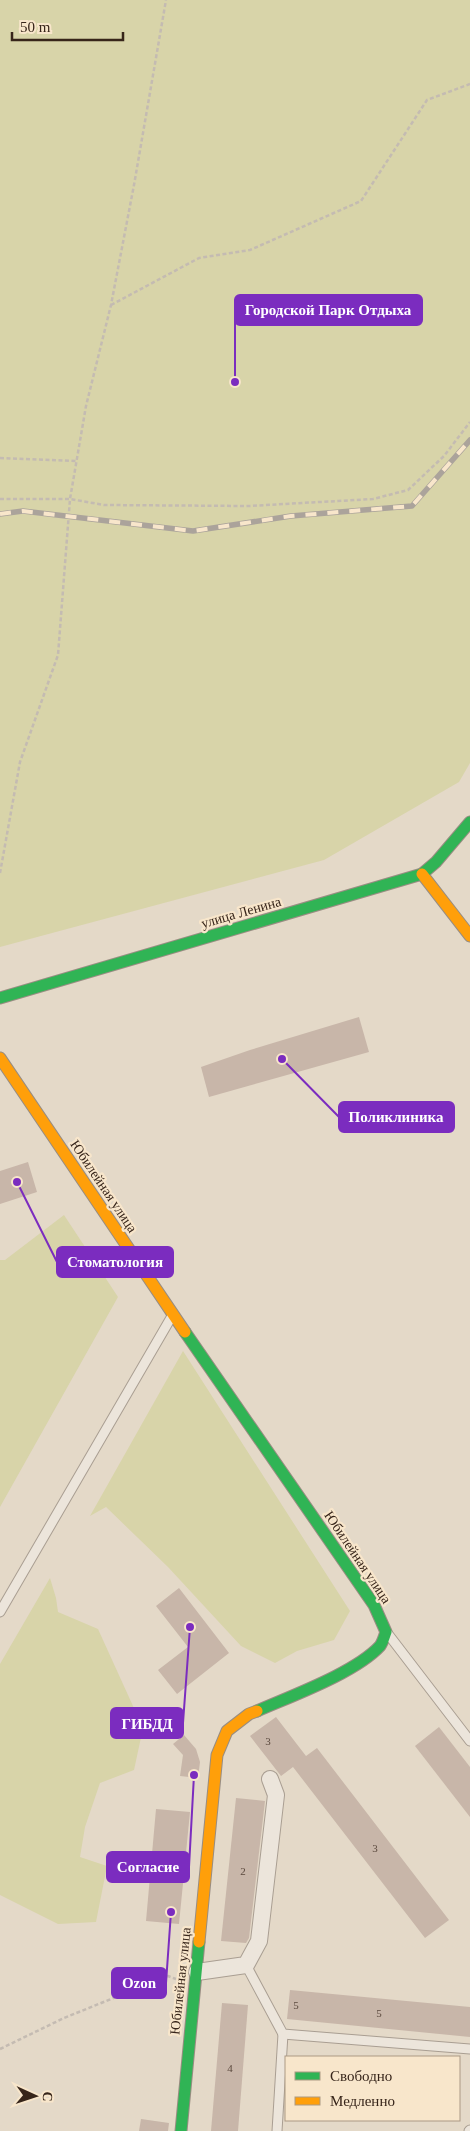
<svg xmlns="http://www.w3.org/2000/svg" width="470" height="2131" viewBox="0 0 470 2131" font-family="Georgia,serif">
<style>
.green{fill:#d8d4a9}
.building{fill:#c8b6a9}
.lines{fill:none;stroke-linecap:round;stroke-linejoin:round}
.lane-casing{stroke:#a99e92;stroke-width:11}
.street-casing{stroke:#a99e92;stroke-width:18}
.fast-casing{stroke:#988d82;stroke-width:13}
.slow-casing{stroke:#988d82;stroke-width:13}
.path{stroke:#c4bbb2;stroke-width:2.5;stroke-dasharray:4 2.5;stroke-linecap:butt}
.lane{stroke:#ece5db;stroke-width:9}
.street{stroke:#ece5db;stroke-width:16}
.fast{stroke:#30b455;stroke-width:11}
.slow{stroke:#ff9f0a;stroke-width:11}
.rail-casing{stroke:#aba39b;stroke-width:5.5}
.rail{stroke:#f8e6cb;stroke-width:4;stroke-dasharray:11;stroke-linecap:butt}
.labels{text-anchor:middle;stroke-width:4.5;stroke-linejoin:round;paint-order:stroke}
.number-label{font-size:11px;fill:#5b493e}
.street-label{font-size:14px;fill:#37251a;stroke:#f8e6cb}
.leader{fill:none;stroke:#7b2cbf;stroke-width:2}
.callout-dot{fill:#7b2cbf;stroke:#f8e6cb;stroke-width:2}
.callout{fill:#7b2cbf;stroke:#7b2cbf;stroke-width:2}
.callout-label{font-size:15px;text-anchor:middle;font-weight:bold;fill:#fff}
</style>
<rect width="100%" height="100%" fill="#e4d9c8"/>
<g class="green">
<polygon points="0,0 470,0 470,763 459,782 324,860 0,947"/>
<polygon points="64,1215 118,1297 0,1507 0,1260 5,1260"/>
<polygon points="183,1351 350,1611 334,1640 297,1651 275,1663 241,1646 168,1567 106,1507 90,1516"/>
<polygon points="50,1578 56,1598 58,1612 98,1629 143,1728 134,1770 100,1783 85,1827 80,1857 107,1866 96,1922 58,1924 0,1895 0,1664"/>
</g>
<g class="building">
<polygon points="359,1017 369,1052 209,1097 201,1067 250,1050"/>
<polygon points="28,1162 37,1192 0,1204 0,1171"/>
<polygon points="179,1588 229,1653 177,1694 158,1670 188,1647 156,1606"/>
<polygon points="276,1717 306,1756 317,1748 449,1920 425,1938 293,1767 281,1776 250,1736"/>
<polygon points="439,1727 470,1767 470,1817 415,1746"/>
<polygon points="184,1735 196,1749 200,1762 198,1778 180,1776 183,1755 173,1744"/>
<polygon points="236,1798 265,1801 249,1938 246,1943 221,1941"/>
<polygon points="156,1809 190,1812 179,1924 146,1921"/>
<polygon points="290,1990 470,2007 470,2037 287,2019"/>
<polygon points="222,2003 248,2005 238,2131 211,2131"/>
<polygon points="141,2119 169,2123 168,2131 139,2131"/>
</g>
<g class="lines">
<g class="lane-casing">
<g id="lane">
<polyline points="0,1612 172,1316"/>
<polyline points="388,1634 470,1741"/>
<polyline points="246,1965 283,2034 470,2049"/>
<polyline points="277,2131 283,2034"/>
<polyline points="469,2131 470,2130"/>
</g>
</g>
<g class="street-casing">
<polyline id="street" points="197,1972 246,1965 259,1941 276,1795 270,1779"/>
</g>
<g class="fast-casing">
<g id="fast">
<polyline points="0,998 422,874 436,862 470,822"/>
<path d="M185 1332 374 1605 386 1632C384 1637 383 1642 380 1646 355 1673 291 1696 257 1711"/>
<polyline points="181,2131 199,1942"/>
</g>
</g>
<g class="slow-casing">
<g id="slow">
<polyline points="422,874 470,936"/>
<polyline points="0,1058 185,1332"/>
<polyline points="199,1942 217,1755 227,1731 249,1714 257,1711"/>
</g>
</g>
<g class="path">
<polyline points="111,305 199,258 250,250 361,201 427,100 470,84"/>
<polyline points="0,458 76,461"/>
<polyline points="0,499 70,499 104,505 249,506 373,499 408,490 444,456 470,422"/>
<polyline points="0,873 20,762 58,655 70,499 86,406 111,305 134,185 166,0"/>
<polyline points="0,2049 64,2018 168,1976 176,1979"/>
</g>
<use href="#lane" class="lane"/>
<use href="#street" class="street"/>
<use href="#fast" class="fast"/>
<use href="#slow" class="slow"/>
<g class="rail-casing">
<polyline id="rail" points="0,514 23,511 193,531 291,516 412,506 470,440"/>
</g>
<use href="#rail" class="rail"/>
</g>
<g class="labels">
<g class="number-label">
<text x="268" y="1745">3</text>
<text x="375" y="1852">3</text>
<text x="243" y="1875">2</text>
<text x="296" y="2009">5</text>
<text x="379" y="2017">5</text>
<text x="230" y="2072">4</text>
</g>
<g class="street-label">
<text transform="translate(241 912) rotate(-16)" y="5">улица Ленина</text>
<text transform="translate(104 1186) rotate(56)" y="5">Юбилейная улица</text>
<text transform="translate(358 1557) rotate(56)" y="5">Юбилейная улица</text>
<text transform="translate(180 1981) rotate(-84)" y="5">Юбилейная улица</text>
</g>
</g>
<path class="leader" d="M235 382L235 310M282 1059L339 1117M17 1182L57 1262M190 1627L183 1723M194 1775L189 1867M171 1912L166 1983"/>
<g class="callout-dot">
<circle cx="235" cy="382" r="5"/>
<circle cx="282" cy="1059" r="5"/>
<circle cx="17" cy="1182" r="5"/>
<circle cx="190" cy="1627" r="5"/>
<circle cx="194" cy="1775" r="5"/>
<circle cx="171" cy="1912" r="5"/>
</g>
<g class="callout">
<rect x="235" y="295" width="187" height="30" rx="5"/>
<rect x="339" y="1102" width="115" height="30" rx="5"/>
<rect x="57" y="1247" width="116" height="30" rx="5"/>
<rect x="111" y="1708" width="72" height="30" rx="5"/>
<rect x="107" y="1852" width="82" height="30" rx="5"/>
<rect x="112" y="1968" width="54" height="30" rx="5"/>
</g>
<g class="callout-label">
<text x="328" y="315">Городской Парк Отдыха</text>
<text x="396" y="1122">Поликлиника</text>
<text x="115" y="1267">Стоматология</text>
<text x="147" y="1729">ГИБДД</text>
<text x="148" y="1872">Согласие</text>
<text x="139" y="1988">Ozon</text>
</g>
<rect x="285" y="2056" width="175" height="65" fill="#f8e6cb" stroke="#ab9984"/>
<rect x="295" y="2072" width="25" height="8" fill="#30b455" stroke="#ab9984"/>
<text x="330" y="2081" font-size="15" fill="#37251a">Свободно</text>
<rect x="295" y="2097" width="25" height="8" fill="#ff9f0a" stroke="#ab9984"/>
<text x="330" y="2106" font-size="15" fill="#37251a">Медленно</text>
<g transform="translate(35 2096) rotate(93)" stroke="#f8e6cb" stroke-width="4" paint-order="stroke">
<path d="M0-4L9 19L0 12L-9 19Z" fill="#37251a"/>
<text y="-8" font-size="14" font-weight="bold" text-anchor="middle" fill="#37251a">С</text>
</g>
<path d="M12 32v8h111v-8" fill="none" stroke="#37251a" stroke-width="2.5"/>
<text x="20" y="32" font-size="15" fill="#37251a" stroke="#f8e6cb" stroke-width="4" paint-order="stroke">50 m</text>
</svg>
